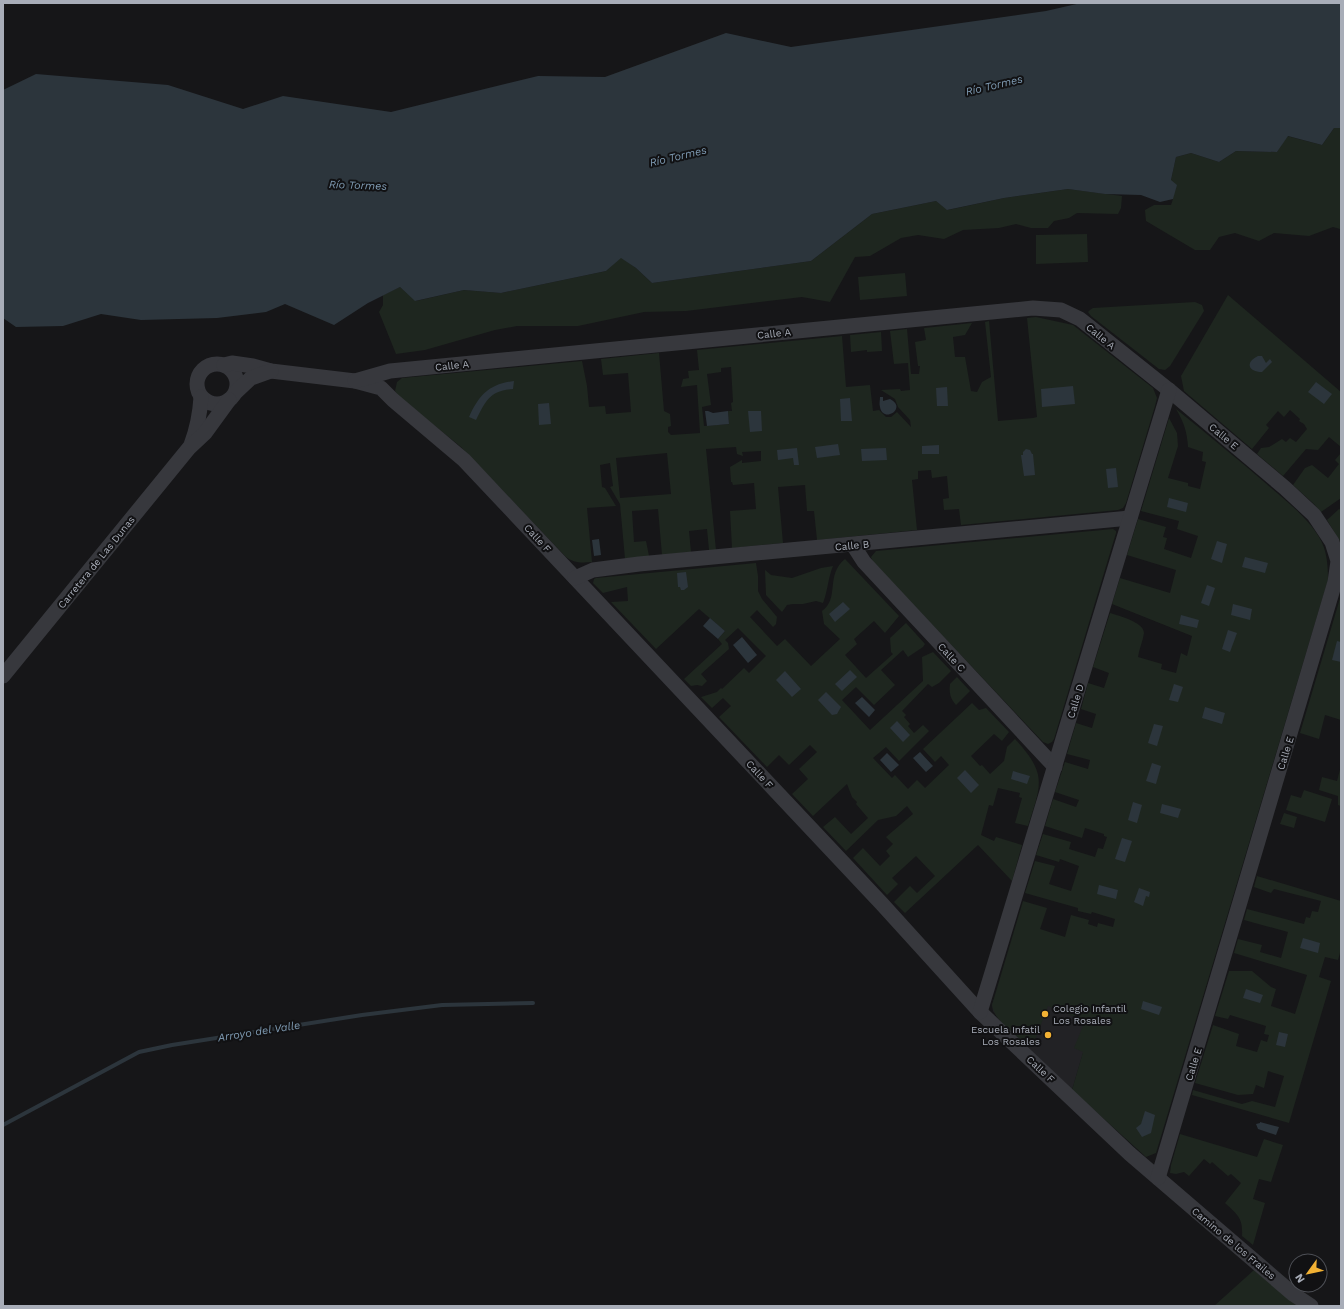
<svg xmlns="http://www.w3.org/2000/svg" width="1344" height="1309" viewBox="0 0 1344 1309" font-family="'Work Sans',sans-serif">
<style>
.built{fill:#222225}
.green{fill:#1e261f;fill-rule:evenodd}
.water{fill:#2c353c}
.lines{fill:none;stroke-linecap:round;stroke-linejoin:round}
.stream{stroke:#2c353c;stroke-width:4}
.minor{stroke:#37383d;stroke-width:15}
.poi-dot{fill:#f2b134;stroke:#111113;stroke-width:1.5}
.labels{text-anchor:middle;stroke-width:4;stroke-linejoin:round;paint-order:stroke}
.street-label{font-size:10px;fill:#a8adb8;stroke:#111113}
.poi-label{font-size:10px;fill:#a8adb8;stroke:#111113;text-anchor:start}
.water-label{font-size:11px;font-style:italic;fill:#7f9bb3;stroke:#111113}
</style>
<rect width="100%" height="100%" fill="#161618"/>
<polygon class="built" points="1110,962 1072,1090 998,1018 993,1011 992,1005 994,999"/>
<g class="green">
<polygon points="1334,128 1341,128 1341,234 1340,229 1333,227 1309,236 1274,233 1259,241 1235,233 1219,237 1210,250 1195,250 1146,221 1145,210 1154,205 1171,205 1173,199 1171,180 1176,157 1191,153 1219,162 1236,151 1277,152 1287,136 1322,145"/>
<polygon points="1068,189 1122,196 1121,208 1118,214 1077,213 1069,218 1054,221 1048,228 1031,228 1016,224 999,228 963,230 944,239 918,235 901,238 870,256 855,257 830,302 802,297 686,311 644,312 578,326 517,326 495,330 425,350 396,354 379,312 383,305 383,295 400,287 416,301 464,290 501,293 606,271 621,257 636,268 652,283 811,261 872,214 936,201 948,210 1004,198"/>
<polygon points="1087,234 1088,262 1036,264 1036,235"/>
<polygon points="905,273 907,296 860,300 858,277"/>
<polygon points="1228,295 1341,392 1341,447 1329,437 1318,450 1306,449 1283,476 1257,454 1261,448 1269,447 1282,439 1286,442 1290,438 1296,442 1307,429 1304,424 1299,421 1300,419 1290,410 1284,417 1278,411 1266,425 1269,428 1252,449 1184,391 1181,376"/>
<polygon points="1195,302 1202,305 1204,311 1170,366 1165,370 1159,369 1091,316 1088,312 1090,310 1093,308"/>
<path d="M1036 317 1073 325 1153 388 1157 398 1155 406 1126 503 1123 508 1118 510 961 525 959 509 944 510 943 499 949 498 947 476 932 478 931 470 918 471V479L912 480 917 530 817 540 814 511H807L805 485 778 487 783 543 732 548 730 511 756 509 754 483 733 485 732 482H731L730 467 742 460V463L761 461V451L742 452 743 456 737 454 736 447 706 449 716 550H709L707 529 689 531 691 552 662 555 658 509 632 511 634 542 646 541 649 556 625 559 620 504 610 487 613 486 610 463 600 465 602 487 605 488 616 506 587 508 592 562C581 563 573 563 565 556L461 447 398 396 395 391 397 382 402 378 582 361 587 386 589 407 605 406 606 414 631 412 628 373 603 375 601 359 659 353 664 411 670 414 671 426 668 427V432L671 435 700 433 697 385 681 387 683 379 689 378 688 371 699 370 697 350 842 336 846 387 870 385 873 411 879 410 886 417H891L897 412 911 427 910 420 898 407 895 399 881 390 900 389 901 391 910 390 908 363 894 364 890 331 907 329 911 374H919L920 366H918L915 342 926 340 924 328 972 323 965 335 953 337 955 357H965L971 391 977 392 982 382 991 377 985 322 989 321 998 421 1033 418 1037 417 1027 318ZM731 367 733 402 731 403 732 411H728L729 424 704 426 702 407 711 405 707 374 721 372V368ZM667 453 671 494 620 498 616 458Z"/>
<polygon points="881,332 882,351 867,352 867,350 851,352 850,335"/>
<path d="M1176 409C1208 435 1239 460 1270 487 1287 502 1307 517 1319 537 1327 550 1328 565 1328 580L1156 1153 1146 1157 1072 1090 1083 1052 1074 1048 1085 1021 1048 1006 1035 1040 1024 1044C1013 1033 995 1021 992 1005L1023 901 1047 908 1040 929 1065 937 1071 915 1089 920 1088 924 1097 927 1098 923 1113 927 1115 919 1092 912 1091 914 1078 911V908L1025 893 1035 861 1055 866 1049 884 1071 891 1079 866 1060 859 1059 862 1036 855 1043 834 1071 842 1069 849 1095 857 1098 848 1103 849 1107 837 1104 836V834L1085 828 1082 838 1045 826 1053 799 1076 807 1079 800 1055 792 1065 762 1088 769 1090 760 1067 754 1076 723 1092 728 1096 714 1081 709 1088 683 1104 688 1109 673 1093 667 1110 613C1119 616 1144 622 1144 633 1143 641 1139 649 1138 657L1162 664 1161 669 1176 673 1181 653 1187 656 1192 636 1112 604 1120 578 1170 593 1176 570 1127 555 1138 519 1166 527 1163 537 1167 538 1164 549 1191 558 1198 536 1177 529 1179 521 1141 511 1169 418 1177 433 1178 446 1168 478 1188 483V486L1200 489 1206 462 1202 461 1203 452 1188 447C1187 431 1184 423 1176 409Z"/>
<polygon points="1341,453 1341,498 1321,512 1314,504 1293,485 1305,468 1312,465 1328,478 1339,464 1335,460"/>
<polygon points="1339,509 1341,510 1341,543 1327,520"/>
<polygon points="1113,529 1116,531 1116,533 1054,739 1052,742 1048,744 1043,742 873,562 871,557 876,551"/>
<path d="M845 559 899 616 885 633 874 621 854 639 857 644 845 655 866 678 893 654 891 652 890 638 906 623 925 644 923 647 908 657 903 650 881 670 895 685 874 705 856 687 842 700 870 730 923 681 922 657 933 652 951 671 939 683 932 687 928 684 902 711 906 715 904 717 910 724 908 726 914 733 923 725 929 731 899 761 886 747 873 758 892 778 895 775 908 789 917 780 925 788 949 765 941 756 935 762 923 749 972 703 979 710 986 708 1009 732 1002 741 994 734 971 756 980 766 982 765 990 774 1004 761 1007 747 1015 739C1048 775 1041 784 1028 826L1015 823 1022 798 1019 797 1020 793 998 788 993 806 989 805 981 835 994 841 996 837 1022 845 1012 881 978 845 905 913 894 902 910 886 917 893 935 876 916 856 892 878 898 884 887 895 853 858 863 848 880 866 890 856 886 851 893 844 886 837 913 814 907 806 896 816 878 820 846 851 823 827 835 817 851 834 868 818 856 804 857 802 852 797 847 784 813 816 792 794 808 779 799 769 817 752 810 745 789 765 779 755 767 767 719 717 731 706 723 698 712 708 701 697 717 692 721 688 722 689 744 668 749 673 766 656 738 628 725 640 728 643 729 649 701 674 707 681 702 686 697 685 691 686 684 679 722 644 718 639 725 631 699 609 656 649 611 602 628 601 627 587 603 593 593 583 594 579 596 578 756 563 758 576V591L762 599 777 617 776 624 773 627 757 610 750 617 777 646 785 639 811 666 840 639 824 624 822 611C840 598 825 575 845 559Z"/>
<path d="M833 566C828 578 828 590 823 603L816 601 803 604H793L787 605 782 612 766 595 765 570 771 575 792 578 821 568Z"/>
<polygon points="1341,595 1341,720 1325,715 1319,739 1300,733"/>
<path d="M957 677 970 691 956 705C950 698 949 693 950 684Z"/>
<polygon points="1341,766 1341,806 1338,805 1338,796 1319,790 1322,777 1337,781"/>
<polygon points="1304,790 1332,799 1325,822 1286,810 1291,795 1301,798"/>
<polygon points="1284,813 1297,817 1294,828 1280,824"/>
<polygon points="1257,876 1341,901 1341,949 1338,960 1325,957 1319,977 1331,981 1289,1123 1192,1095 1193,1090 1242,1104 1252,1101 1275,1107 1284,1076 1268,1071 1264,1088 1256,1085 1253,1094 1238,1095 1195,1083 1213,1025 1239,1034 1236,1046 1257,1052 1261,1040 1267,1042 1269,1035 1264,1034 1266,1026 1230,1015 1228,1019 1215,1016 1229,971 1252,971 1271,987 1276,989 1271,1006 1295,1014 1307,975 1234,953 1238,939 1262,945 1260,952 1281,958 1288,932 1244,920 1247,909 1304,924 1306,917 1310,918 1312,911 1318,912 1321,901 1274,889 1271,893 1254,887"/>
<path d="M1180 1134 1257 1157 1264 1139 1283 1145 1271 1182 1259 1179 1253 1199 1265 1203 1253 1245 1242 1236C1243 1218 1238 1215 1225 1203L1241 1183 1231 1174 1228 1176 1212 1162 1210 1164 1204 1159 1189 1176 1184 1172 1176 1174 1170 1173 1171 1165Z"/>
<polygon points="1254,1270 1296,1305 1297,1306 1214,1306"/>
</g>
<g class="water">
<polygon points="1081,3 1341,3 1341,128 1334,128 1322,145 1288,136 1277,152 1236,151 1219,162 1191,153 1176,157 1171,180 1177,185 1173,199 1160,202 1141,195 1105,194 1068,189 1004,198 947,210 936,201 872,214 811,261 652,283 636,268 621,258 606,271 501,293 464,290 415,301 400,287 368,303 334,325 285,304 266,312 217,318 141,320 101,314 63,326 16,327 3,318 3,90 36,74 168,85 243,109 283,96 391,112 538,76 605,77 726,33 791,47 1046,11"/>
<path d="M1258 356H1262L1266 363 1270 359 1272 362 1262 372C1248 372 1245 362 1258 356Z"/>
<path d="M514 381 513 389C489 391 486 401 476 420L469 417C479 395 489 384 514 381Z"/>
<polygon points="1316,382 1332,394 1324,404 1308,392"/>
<polygon points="1073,386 1075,404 1042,407 1041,389"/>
<polygon points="947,387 948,406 937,406 936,388"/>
<path d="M880 397H883V401L890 399C908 408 883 424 880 407 879 404 880 400 880 397Z"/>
<polygon points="850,398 852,421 841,421 840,399"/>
<polygon points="549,403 551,424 539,425 538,404"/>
<polygon points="705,411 708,411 713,413 728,411 729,424 707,426"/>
<polygon points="748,411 761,411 762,431 750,432"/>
<polygon points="838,444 840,455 817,458 815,447"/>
<polygon points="939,445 939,454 922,454 922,446"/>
<polygon points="797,448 799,465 794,465 793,458 778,460 777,450"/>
<polygon points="886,448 887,460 862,461 861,449"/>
<polygon points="1026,449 1030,450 1032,454 1033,454 1035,475 1024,476 1021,455 1023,455 1023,452"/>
<polygon points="1116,468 1118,487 1108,488 1106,469"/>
<polygon points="1169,498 1188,503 1186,512 1167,507"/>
<polygon points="599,539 601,555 594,556 592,540"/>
<polygon points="1217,541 1227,544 1222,563 1211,559"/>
<polygon points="1245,557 1268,563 1265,573 1242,567"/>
<polygon points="686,572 688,587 684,590 681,590 680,587 678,587 677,573"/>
<polygon points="1207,585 1215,588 1209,606 1201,603"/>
<polygon points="843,602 850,609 835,622 829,614"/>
<polygon points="1233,604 1252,609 1250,620 1231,615"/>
<polygon points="1181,615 1199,620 1197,628 1179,624"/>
<polygon points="710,618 725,631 718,639 703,626"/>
<polygon points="1228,630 1237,633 1230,652 1222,649"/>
<polygon points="742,637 757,655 748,663 733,645"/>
<polygon points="1337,641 1341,642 1341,662 1332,660"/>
<polygon points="850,670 857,677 842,691 835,684"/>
<polygon points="785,671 801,689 792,697 776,680"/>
<polygon points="1174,684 1183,687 1178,702 1169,700"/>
<polygon points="826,692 841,707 837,714 832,715 818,700"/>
<polygon points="862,697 875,710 869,717 855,703"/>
<polygon points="1205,707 1225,713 1222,724 1202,718"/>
<polygon points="897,721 910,735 903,742 890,728"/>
<polygon points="1154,724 1163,726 1157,746 1148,743"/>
<polygon points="920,752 933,766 926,772 913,758"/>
<polygon points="887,753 899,765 891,772 880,760"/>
<polygon points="1152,763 1161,766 1156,784 1146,781"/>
<polygon points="965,770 979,785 971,793 957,778"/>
<polygon points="1013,771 1030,776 1027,784 1011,779"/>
<polygon points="1133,802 1142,805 1137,823 1128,820"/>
<polygon points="1162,804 1181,809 1178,818 1160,813"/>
<polygon points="1122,838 1132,841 1125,862 1115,859"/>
<polygon points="1099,885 1118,890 1116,899 1097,894"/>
<polygon points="1139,888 1150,892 1149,897 1146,896 1143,906 1134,902"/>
<polygon points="1303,938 1320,943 1318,953 1300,948"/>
<polygon points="1246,989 1263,995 1260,1003 1243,998"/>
<polygon points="1143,1001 1162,1007 1159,1015 1141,1009"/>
<polygon points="1279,1032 1288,1034 1285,1047 1276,1045"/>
<polygon points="1145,1111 1155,1115 1151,1133 1142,1137 1136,1128 1141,1124"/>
<polygon points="1260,1122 1279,1127 1276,1135 1258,1129 1256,1124 1260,1123"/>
</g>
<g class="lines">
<polyline class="stream" points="3,1125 139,1052 172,1045 362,1015 442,1005 533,1003"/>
<g class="minor">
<circle cx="217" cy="384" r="20"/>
<polyline points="224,365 232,363 253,366 271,371 355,381 381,388 393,400 464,460 882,904 980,1012 1130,1154 1293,1294 1311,1306"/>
<polyline points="355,381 390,371 1033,308 1061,310 1080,319 1169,390 1285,488 1314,515 1332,542 1338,561 1335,582 1158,1178"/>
<polyline points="236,392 251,378 271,371"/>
<path d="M191 445C197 429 200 414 201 397"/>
<polyline points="853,545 864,562 1055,767"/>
<polyline points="575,578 593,570 639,564 1130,518"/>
<polyline points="3,676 189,448 205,433 229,400"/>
<polyline points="980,1012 1169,390"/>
</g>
</g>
<g class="poi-dot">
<circle cx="1045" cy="1014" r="4"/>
<circle cx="1048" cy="1035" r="4"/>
</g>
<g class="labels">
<g class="street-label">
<text transform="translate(774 333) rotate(-6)" y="4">Calle A</text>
<text transform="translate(1101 336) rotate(39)" y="4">Calle A</text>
<text transform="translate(452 365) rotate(-6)" y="4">Calle A</text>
<text transform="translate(1224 436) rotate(40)" y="4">Calle E</text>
<text transform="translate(538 538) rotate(47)" y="4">Calle F</text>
<text transform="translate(852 545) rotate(-5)" y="4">Calle B</text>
<text transform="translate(96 562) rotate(-51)" y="4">Carretera de Las Dunas</text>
<text transform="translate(952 657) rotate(47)" y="4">Calle C</text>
<text transform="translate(1075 701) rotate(-73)" y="4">Calle D</text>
<text transform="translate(1285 753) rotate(-73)" y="4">Calle E</text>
<text transform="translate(760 774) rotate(47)" y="4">Calle F</text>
<text transform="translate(1193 1064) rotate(-73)" y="4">Calle E</text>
<text transform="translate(1041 1069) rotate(43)" y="4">Calle F</text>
<text transform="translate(1234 1243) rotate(40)" y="4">Camino de los Frailes</text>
</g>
<g class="poi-label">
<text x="1053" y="1012">Colegio Infantil<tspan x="1053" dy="12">Los Rosales</tspan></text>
<text x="1040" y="1033" text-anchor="end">Escuela Infatil<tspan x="1040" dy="12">Los Rosales</tspan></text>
</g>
<g class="water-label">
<text transform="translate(994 85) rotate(-13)" y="4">Río Tormes</text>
<text transform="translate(678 156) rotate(-13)" y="4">Río Tormes</text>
<text transform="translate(358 185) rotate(2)" y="4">Río Tormes</text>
<text transform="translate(259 1031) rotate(-9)" y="4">Arroyo del Valle</text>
</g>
</g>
<rect width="1344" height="1309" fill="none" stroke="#a8adb8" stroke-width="8"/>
<g transform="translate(1308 1273) rotate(237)"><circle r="19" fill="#111113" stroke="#4d4f55"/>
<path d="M0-3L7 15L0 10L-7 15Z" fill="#f2b134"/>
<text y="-6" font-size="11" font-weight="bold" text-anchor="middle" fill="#a8adb8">N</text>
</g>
</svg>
